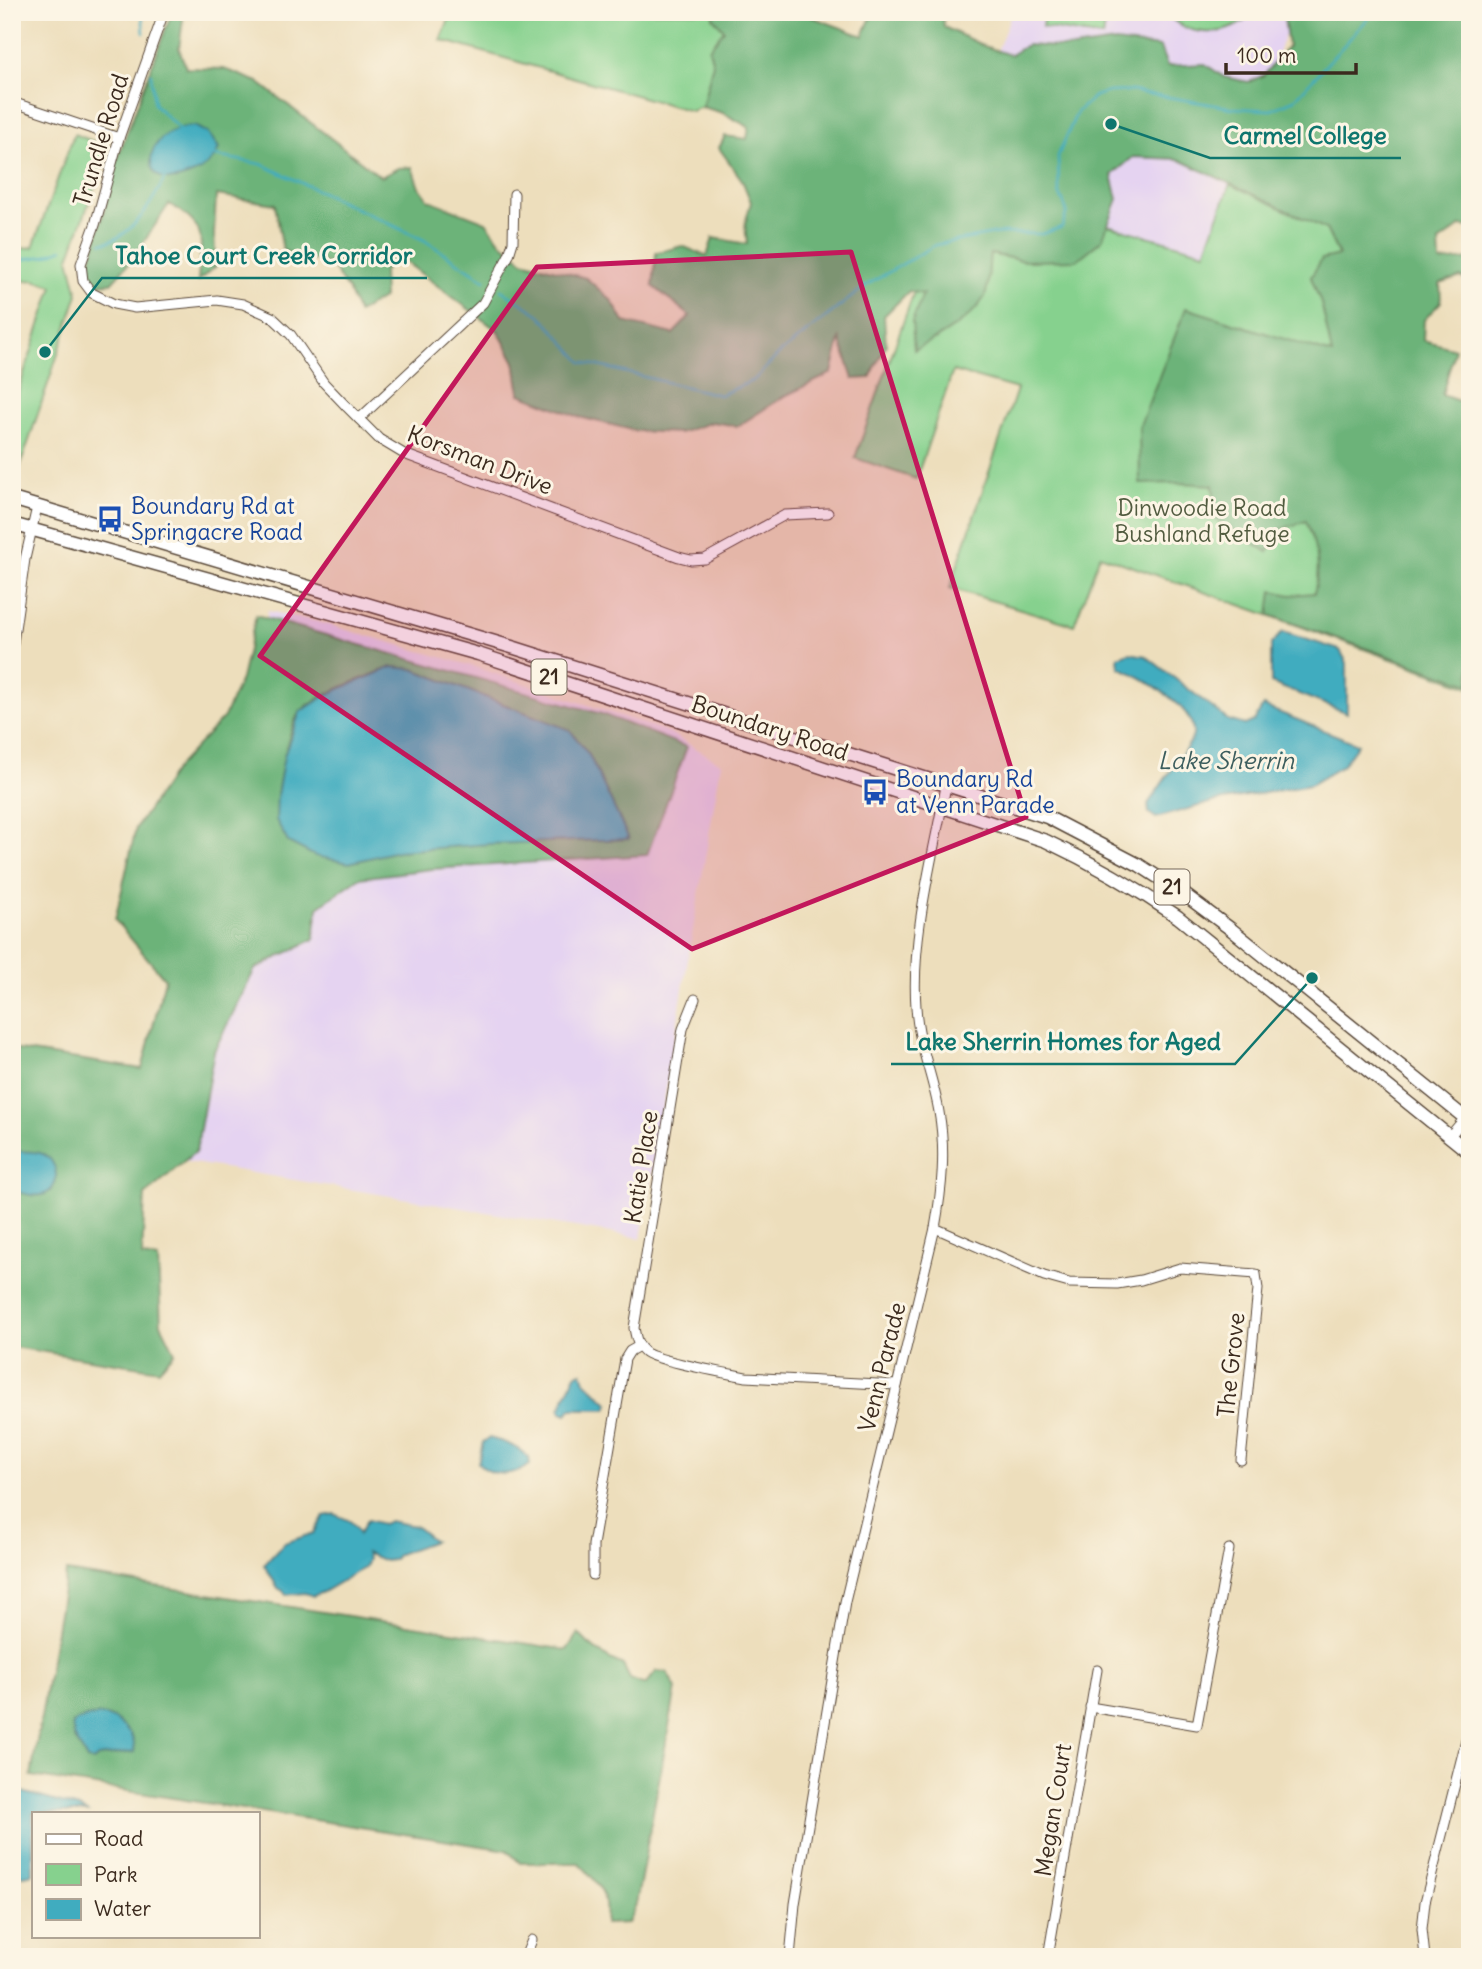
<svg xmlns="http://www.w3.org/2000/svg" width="1482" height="1969" viewBox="0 0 1482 1969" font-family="Delius,sans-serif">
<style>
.built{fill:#e5d3f1}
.green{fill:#86d18e;stroke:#607e56;stroke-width:2}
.forest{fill:#6cb379;stroke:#546e4c;stroke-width:2;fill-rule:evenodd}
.water{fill:#40acbf;stroke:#3e6b6e;stroke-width:2}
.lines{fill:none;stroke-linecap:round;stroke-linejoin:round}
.stream{stroke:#40acbf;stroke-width:2.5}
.minor-casing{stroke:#564536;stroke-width:11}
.highway-casing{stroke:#564536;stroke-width:15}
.minor{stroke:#fff;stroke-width:9}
.highway{stroke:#fff;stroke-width:12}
.marked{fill:#c2185b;fill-opacity:0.2;stroke:#c2185b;stroke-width:5;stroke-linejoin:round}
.labels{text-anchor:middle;stroke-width:6;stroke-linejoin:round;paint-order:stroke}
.shield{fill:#fcf5e5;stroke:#75675a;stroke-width:2}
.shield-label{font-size:21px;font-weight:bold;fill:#3b2a1e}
.street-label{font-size:23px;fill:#3b2a1e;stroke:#fcf5e5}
.transit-label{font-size:23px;fill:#164399;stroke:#fcf5e5;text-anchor:start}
.park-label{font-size:23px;fill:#525c40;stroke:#fcf5e5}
.water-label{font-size:24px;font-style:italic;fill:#3d5e5e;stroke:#fcf5e5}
.leader{fill:none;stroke:#0f766e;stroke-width:2.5}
.callout-dot{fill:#0f766e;stroke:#fcf5e5;stroke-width:2.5}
.callout-label{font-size:24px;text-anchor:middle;font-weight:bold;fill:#0f766e;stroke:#fcf5e5;stroke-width:6;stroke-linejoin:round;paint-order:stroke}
</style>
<rect width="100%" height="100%" fill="#fcf5e5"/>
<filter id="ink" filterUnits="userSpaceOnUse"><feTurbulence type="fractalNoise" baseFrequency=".0143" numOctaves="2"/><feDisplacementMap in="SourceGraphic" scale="14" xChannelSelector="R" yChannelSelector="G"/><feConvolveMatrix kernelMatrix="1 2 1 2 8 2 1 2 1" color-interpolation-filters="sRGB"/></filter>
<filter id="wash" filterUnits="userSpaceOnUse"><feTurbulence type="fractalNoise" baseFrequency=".00686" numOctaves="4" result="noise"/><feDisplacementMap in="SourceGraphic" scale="28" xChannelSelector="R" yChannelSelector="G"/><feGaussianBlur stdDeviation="1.57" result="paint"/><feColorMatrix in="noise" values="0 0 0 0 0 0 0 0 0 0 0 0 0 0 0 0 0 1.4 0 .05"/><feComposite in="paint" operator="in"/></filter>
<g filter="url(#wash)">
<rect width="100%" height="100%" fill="#eddebc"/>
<g class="built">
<polygon points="1012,12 1293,12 1205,252 948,181"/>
<polygon points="268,611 319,622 472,666 668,732 721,763 641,1238 176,1160"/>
</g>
<g class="green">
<polygon points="452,12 714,12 713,17 724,30 709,49 713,63 702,107 691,111 441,40"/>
<polygon points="1044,12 1107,12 1103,37 1042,27"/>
<path d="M1165 12H1254C1230 38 1189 40 1165 12Z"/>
<polygon points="74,134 109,147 69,258 78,294 17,476 12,475 12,410 53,286 34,280 12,282 12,250 33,247"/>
<polygon points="1230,184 1326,229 1339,256 1311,277 1322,306 1333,355 1470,546 1470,687 1100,555 1074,625 950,588 1017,389 953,371 916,479 855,458 914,292 924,294 912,322 935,340 970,314 985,296 989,254 1026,261 1102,240 1107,225 1205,252"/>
</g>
<g class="forest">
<path d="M172 12H184L179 48 186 68 224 69 258 82 381 177 398 168 412 167 418 185 429 200 486 222 501 242 523 261 586 278 612 301 624 322 673 334 690 316 653 286 656 253 682 246 707 256 713 238 747 244 745 224 751 202 742 180 719 148 725 136 747 139 749 127 723 113 702 107 713 64 709 49 724 30 713 17 714 12H804V14L863 36 873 12H942L944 27 984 46 1010 55 1027 45 1073 48 1115 42 1160 47 1167 66 1205 64 1224 77 1249 82 1264 75 1288 46 1283 12H1470V227L1461 226 1439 242 1440 262 1470 259V285L1461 277 1440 284 1441 302 1424 320 1423 340 1455 349 1442 395 1470 405V684L1269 615 1272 591 1291 595 1314 593C1322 567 1316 546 1306 521L1282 529 1268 552 1217 520 1213 485 1181 483 1140 484 1139 428 1186 308 1332 354 1322 306 1311 277 1322 259 1339 255 1326 229 1178 159 1133 157 1112 175 1118 199 1102 240 1077 260 1026 261 990 254C988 266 990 287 984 298 970 321 938 338 914 350L912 322 923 294 909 291 884 316 886 345 870 378 853 379 840 339 832 373 783 397 738 426 712 422 679 433 637 431 579 417 520 394 515 362 498 331 399 257 383 272 384 297 358 313 348 290 330 264 283 251 275 204 216 195 214 234 216 266 198 281C201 238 210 228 169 204L132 260 111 283 93 284 89 267 119 154Z"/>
<path d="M256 615 602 714 687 747 647 855 431 869 359 878 318 907 314 939 255 969 214 1051 196 1151 145 1195 142 1257 158 1259 161 1324 175 1352 159 1370 12 1347V1190L33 1195 45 1155 31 1152 12 1153V1049L142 1069 165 979 115 920 136 828 177 767 224 717 241 679ZM392 667 413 669 570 730 589 755 629 839 489 844 397 851 349 863 277 795C280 777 289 725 300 712 316 694 369 676 392 667Z"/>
<path d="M66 1572 567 1650 578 1633C591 1648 605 1658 623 1665L630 1679 645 1685 657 1671 667 1672 676 1689 636 1904 628 1923 605 1924C608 1892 600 1885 579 1863H520L507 1850 31 1776ZM100 1715C122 1718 128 1733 134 1752L98 1757 93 1761 87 1760 74 1736 78 1720Z"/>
</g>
<g class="water">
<path d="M194 126 208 133 219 148C214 161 205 169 192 174 136 199 138 128 194 126Z"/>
<polygon points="1283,632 1340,650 1347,663 1347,713 1271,683 1271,644"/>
<path d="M1129 653 1146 656 1228 720 1245 725 1254 721 1263 706 1358 744 1342 766 1310 785 1213 802 1156 818 1149 813 1148 804 1191 741C1192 737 1194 734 1193 730 1191 704 1140 676 1119 667L1118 657Z"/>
<polygon points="392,667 413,669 570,730 589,755 629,839 489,844 397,851 349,863 315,856 288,842 276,820 277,795 284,756 300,712 330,693"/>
<path d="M16 1151C24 1152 35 1151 43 1154 58 1160 62 1187 45 1194 35 1198 22 1193 12 1190V1153Z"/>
<polygon points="582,1372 585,1381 609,1404 607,1409 571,1409 567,1414 561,1412 560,1409 576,1374"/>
<path d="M489 1438C505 1442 517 1446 529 1458L530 1465C513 1476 493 1478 478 1463L483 1442Z"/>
<path d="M334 1514C345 1519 356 1521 359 1534L367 1520 383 1524 389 1521 415 1526 434 1541 398 1554 393 1560 385 1561 366 1553 368 1559 365 1567 323 1592 313 1596 305 1593 286 1595 283 1591 278 1588 264 1565 284 1543 314 1533 324 1516Z"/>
<path d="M100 1715C116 1717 138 1734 134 1752L98 1757 93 1761 87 1760 74 1736 72 1725 78 1720Z"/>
<polygon points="12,1789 79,1808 87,1813 33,1813 33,1873 12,1878"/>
</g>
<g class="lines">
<g class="stream">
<polyline points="142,12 144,33"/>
<polyline points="151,74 154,104 180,130"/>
<polyline points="215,156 261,164 424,240 485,280"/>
<path d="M102 243C132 238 151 204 165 178"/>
<polyline points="12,261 45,256 63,249"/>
<polyline points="501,290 540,315 582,362 720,395 754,380 779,354 867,285 935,245 999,233 1042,234 1062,227 1067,211 1059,192 1058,156 1077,112 1095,96 1108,92 1132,91 1233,108 1271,110 1294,100 1374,12"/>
</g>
</g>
</g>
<g filter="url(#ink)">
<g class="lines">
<g class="minor-casing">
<g id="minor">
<polyline points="164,12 119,138 95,225 81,264 83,281 92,293 114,304 135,308 217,300 243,304 272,317 291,335 324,383 345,405 379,439 404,454 679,557 691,560 705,559 785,515 828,513"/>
<polyline points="12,102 119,138"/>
<polyline points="359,419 483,303 509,255 513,242 514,194"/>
<polyline points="12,547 18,587"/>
<polyline points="12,650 25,559 37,507"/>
<path d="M695 999 683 1029 634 1328C636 1338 637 1345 645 1352 654 1360 730 1374 746 1377L897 1385"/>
<polyline points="1449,1137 1465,1118 1470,1104"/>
<polyline points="935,1228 1044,1276 1069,1283 1117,1284 1141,1280 1180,1268 1256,1274 1258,1289 1241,1460"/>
<polyline points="593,1575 593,1545 625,1359 630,1351 639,1346"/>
<polyline points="1090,1707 1197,1725 1229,1549"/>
<polyline points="525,1957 532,1940"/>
<path d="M790 1957 795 1904 845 1602 935 1228C942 1189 946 1151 939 1112 933 1076 918 1044 916 1007 911 936 933 856 946 786"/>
<polyline points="1048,1957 1097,1670"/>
<polyline points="1425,1957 1422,1929 1425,1902 1470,1725"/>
</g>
</g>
<g class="highway-casing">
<g id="highway">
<polyline points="12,499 515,648 1047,817 1139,865 1181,892 1232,930 1470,1122"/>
<path d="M12 524 478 654 1046 841C1093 863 1136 888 1178 917L1470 1153"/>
</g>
</g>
<use href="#minor" class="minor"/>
<use href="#highway" class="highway"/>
</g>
</g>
<path class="marked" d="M851 252 1026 817 692 949 260 656 537 267Z"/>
<defs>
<g id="bus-bare" transform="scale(2.1)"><path d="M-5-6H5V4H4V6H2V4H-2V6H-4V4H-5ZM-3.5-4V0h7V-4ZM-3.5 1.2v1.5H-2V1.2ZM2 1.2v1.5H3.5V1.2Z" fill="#1a4fb4" stroke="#fcf5e5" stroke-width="2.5" paint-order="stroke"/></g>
</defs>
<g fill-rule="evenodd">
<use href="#bus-bare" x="110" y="519"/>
<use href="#bus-bare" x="875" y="792"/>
</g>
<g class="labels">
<g class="shield">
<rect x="531.5" y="659.5" width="35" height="35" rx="5"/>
<rect x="1154.5" y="869.5" width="35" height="35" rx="5"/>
</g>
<g class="shield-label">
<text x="549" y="684">21</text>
<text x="1172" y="894">21</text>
</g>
<g class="street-label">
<text transform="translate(101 140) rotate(-73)" y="8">Trundle Road</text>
<text transform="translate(480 460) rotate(21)" y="8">Korsman Drive</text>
<text transform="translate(770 728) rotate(18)" y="8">Boundary Road</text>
<text transform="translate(641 1167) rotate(-81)" y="8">Katie Place</text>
<text transform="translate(1231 1365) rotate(-84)" y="8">The Grove</text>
<text transform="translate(882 1367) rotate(-76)" y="8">Venn Parade</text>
<text transform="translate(1053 1810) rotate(-81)" y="8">Megan Court</text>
</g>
<g class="transit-label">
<text x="131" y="514">Boundary Rd at<tspan x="131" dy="26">Springacre Road</tspan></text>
<text x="896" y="787">Boundary Rd<tspan x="896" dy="26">at Venn Parade</tspan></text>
</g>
<g class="park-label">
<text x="1202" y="516">Dinwoodie Road<tspan x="1202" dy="26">Bushland Refuge</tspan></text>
</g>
<g class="water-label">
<text x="1226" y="769">Lake Sherrin</text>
</g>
</g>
<path class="leader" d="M1111 124L1210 158H1401M45 352L102 278H427M1312 978L1235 1064H891"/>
<g class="callout-dot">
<circle cx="1111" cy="124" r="7"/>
<circle cx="45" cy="352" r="7"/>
<circle cx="1312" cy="978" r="7"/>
</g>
<g class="callout-label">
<text x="1305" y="144">Carmel College</text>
<text x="264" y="264">Tahoe Court Creek Corridor</text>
<text x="1063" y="1050">Lake Sherrin Homes for Aged</text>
</g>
<rect width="1482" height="1969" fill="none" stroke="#fcf5e5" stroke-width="42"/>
<rect x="32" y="1812" width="228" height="126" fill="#fcf5e5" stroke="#afa495" stroke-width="2"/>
<rect x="46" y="1834" width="35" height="10" fill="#ffffff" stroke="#afa495" stroke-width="2"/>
<text x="94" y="1846" font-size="21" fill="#3b2a1e">Road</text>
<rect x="46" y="1864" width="35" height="21" fill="#86d18e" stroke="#afa495" stroke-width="2"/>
<text x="94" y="1882" font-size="21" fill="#3b2a1e">Park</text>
<rect x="46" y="1899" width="35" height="21" fill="#40acbf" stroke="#afa495" stroke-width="2"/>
<text x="94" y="1916" font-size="21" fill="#3b2a1e">Water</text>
<path d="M1226 63v10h130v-10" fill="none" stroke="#3b2a1e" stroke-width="3.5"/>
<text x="1237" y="63" font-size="21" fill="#3b2a1e" stroke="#fcf5e5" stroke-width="5" paint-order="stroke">100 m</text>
</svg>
